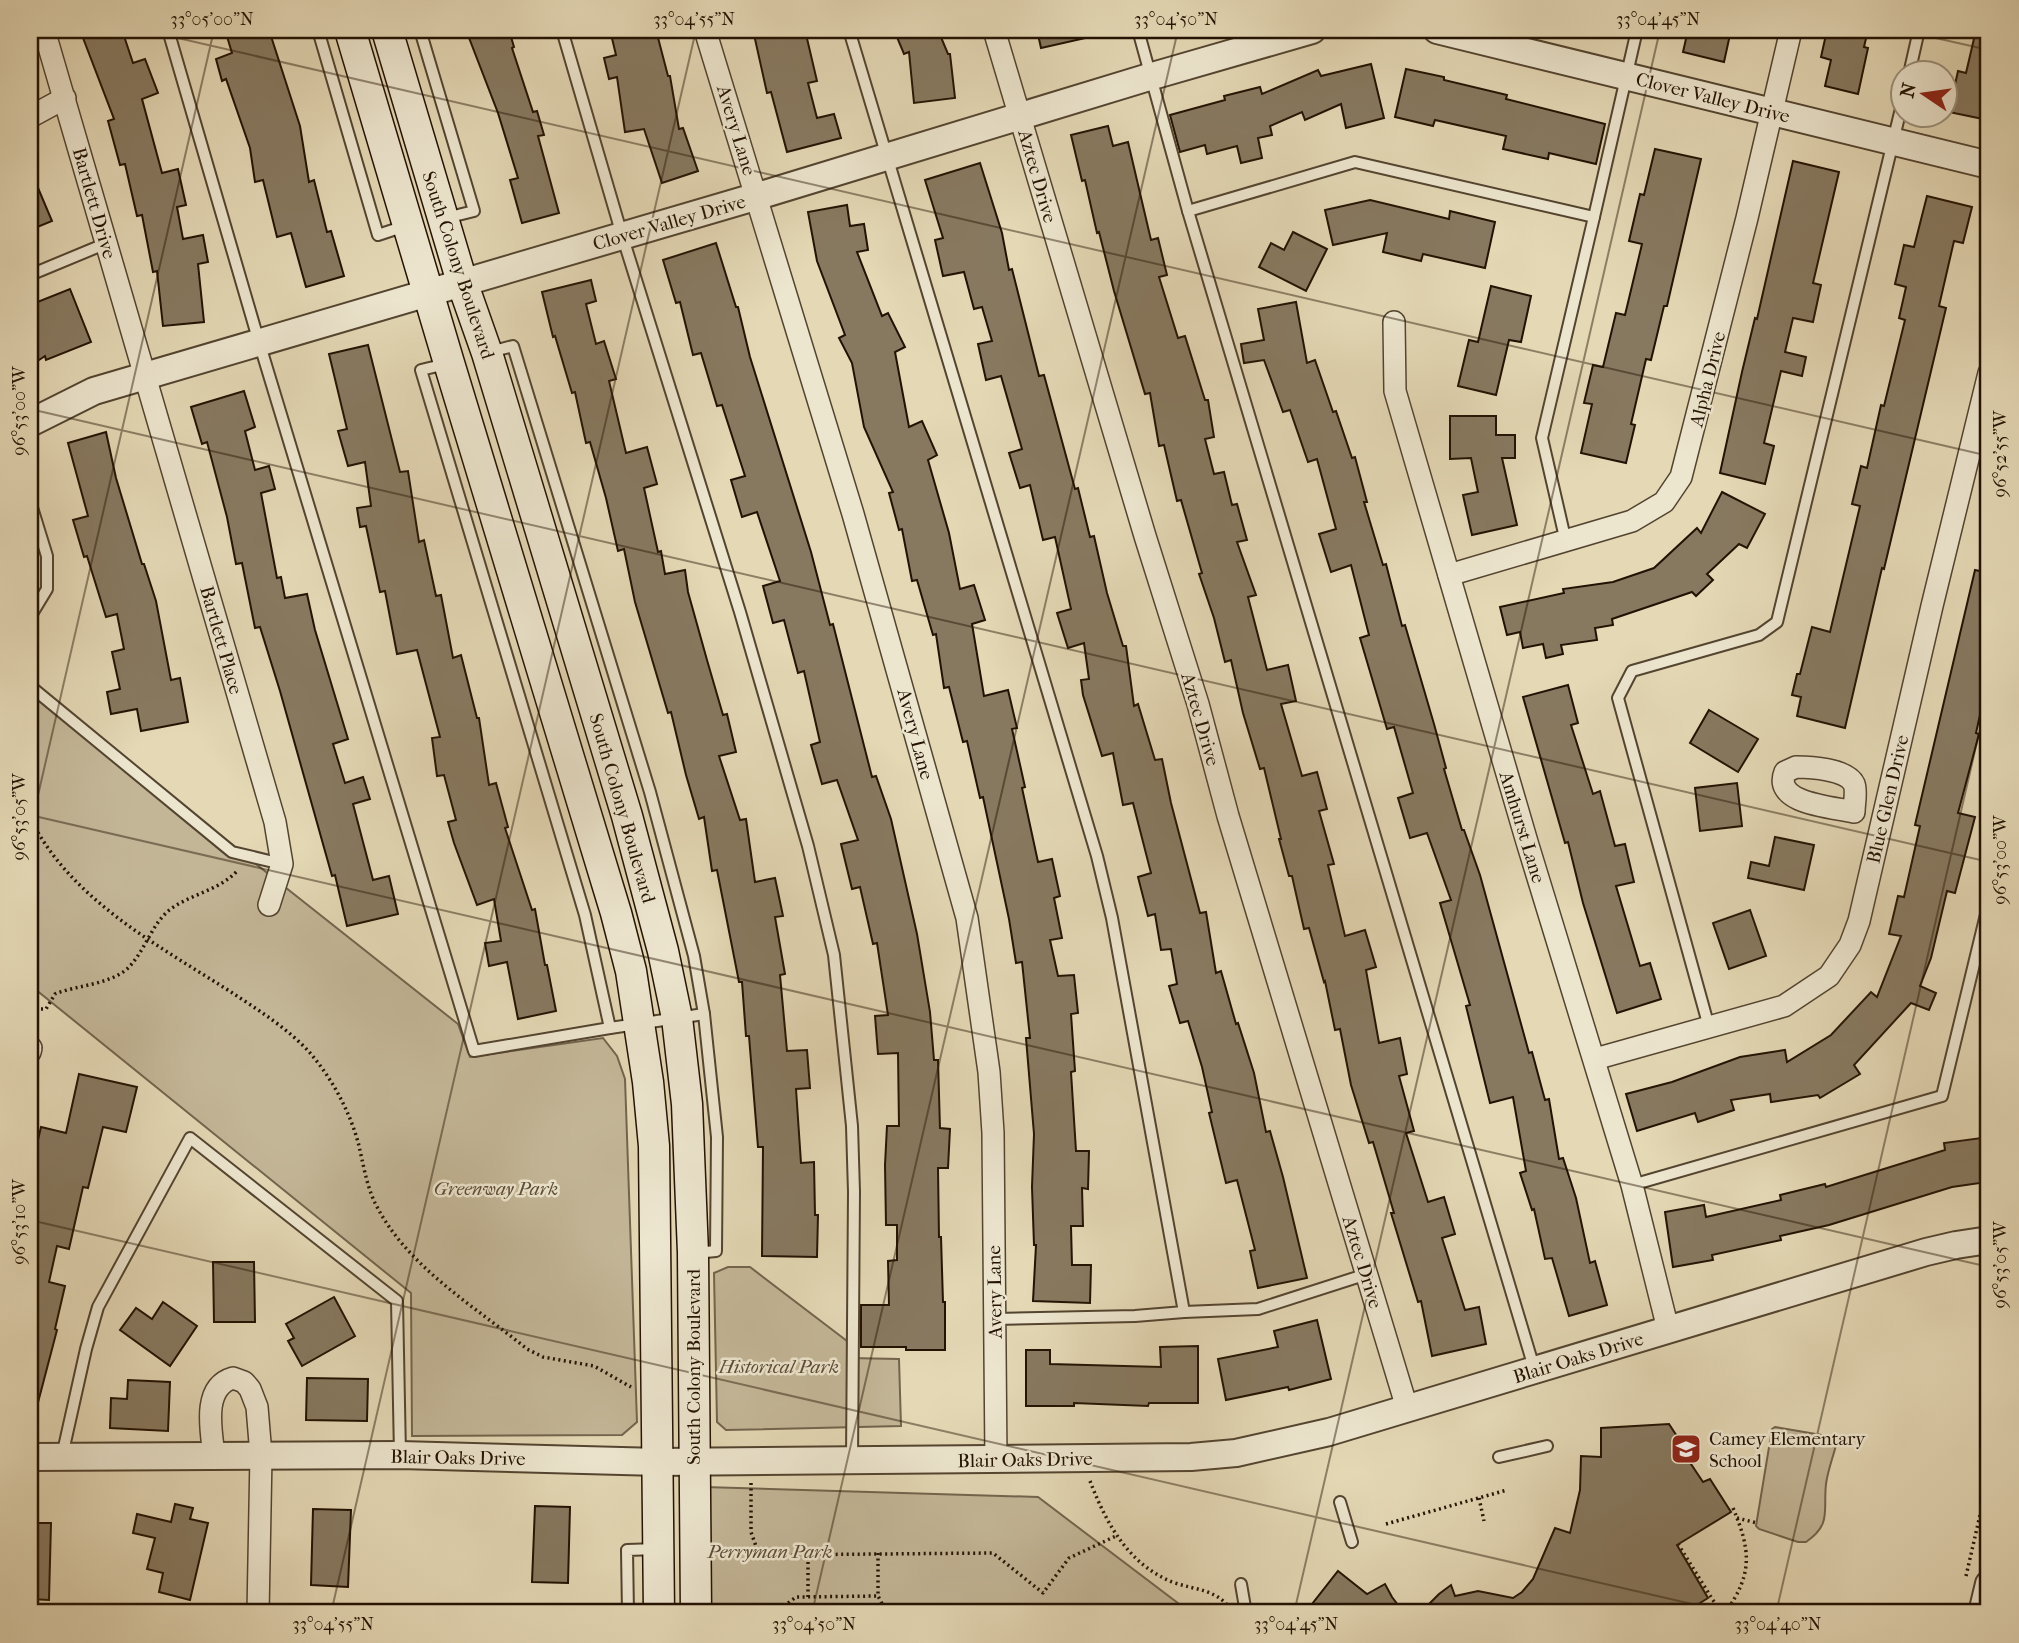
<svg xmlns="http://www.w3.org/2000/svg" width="2019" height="1643" viewBox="0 0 2019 1643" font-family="'IM FELL French Canon',serif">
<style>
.green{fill:#c3b697;stroke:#73644d;stroke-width:2}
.building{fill:#877960;stroke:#231203;stroke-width:2}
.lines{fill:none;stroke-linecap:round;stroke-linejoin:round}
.service-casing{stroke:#534430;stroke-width:14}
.minor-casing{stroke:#534430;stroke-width:24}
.tertiary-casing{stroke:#534430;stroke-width:30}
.secondary-casing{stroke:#231203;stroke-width:33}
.path{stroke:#231203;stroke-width:3.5;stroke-dasharray:2 3.5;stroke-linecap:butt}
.service{stroke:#ede6cf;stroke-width:10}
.minor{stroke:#ede6cf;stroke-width:21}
.tertiary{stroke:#ede6cf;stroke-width:26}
.secondary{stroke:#ede6cf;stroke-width:30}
.ticks{fill:none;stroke:#231203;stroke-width:2;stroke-opacity:0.45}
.labels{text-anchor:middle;stroke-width:5;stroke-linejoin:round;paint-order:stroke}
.street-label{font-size:19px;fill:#231203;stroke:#ede6cf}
.park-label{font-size:19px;font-style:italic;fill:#5b4b37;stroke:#ede6cf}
.poi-label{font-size:19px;fill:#231203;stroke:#ede6cf;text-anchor:start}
.neatline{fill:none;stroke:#231203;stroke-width:2.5}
.ticks-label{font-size:18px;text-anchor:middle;fill:#231203}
</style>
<rect width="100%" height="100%" fill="#e4d8b5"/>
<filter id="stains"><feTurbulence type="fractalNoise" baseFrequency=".00286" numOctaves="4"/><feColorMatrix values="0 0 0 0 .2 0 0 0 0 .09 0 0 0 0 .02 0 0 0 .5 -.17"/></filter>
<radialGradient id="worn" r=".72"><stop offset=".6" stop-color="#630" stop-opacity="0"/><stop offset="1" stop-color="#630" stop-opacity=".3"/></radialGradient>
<g class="green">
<polygon points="30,685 458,1024 470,1057 603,1038 617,1056 625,1079 637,1422 622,1435 412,1436 411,1293 30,985"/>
<polygon points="728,1267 750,1267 847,1341 849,1358 899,1359 901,1426 726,1430 717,1422 714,1273"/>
<path d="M1775 1427 1833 1437 1837 1441C1834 1455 1828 1469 1826 1484 1823 1511 1832 1524 1806 1542H1798L1759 1529 1756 1526 1772 1429Z"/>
<polygon points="704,1487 1038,1497 1191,1613 709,1613"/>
</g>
<g class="building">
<polygon points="80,30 122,30 133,63 145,59 158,93 142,99 162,173 178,169 186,205 177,207 183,239 203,235 208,262 198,264 204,322 163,326 157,271 153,272 142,215 137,216 125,164 120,165 108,121 114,119"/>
<polygon points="225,30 269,30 300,126 309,182 314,180 327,232 331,231 344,276 306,287 291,233 277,237 263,180 255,182 250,148 226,79 222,81 216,59 232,53"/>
<polygon points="466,30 509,30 514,47 512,48 533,112 537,111 544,135 538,136 559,213 522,223 510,180 518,178 498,113"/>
<polygon points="610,30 656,30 668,76 670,76 679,129 683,128 698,171 662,183 644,129 625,132 617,77 609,79 604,58 616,55"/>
<polygon points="753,30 805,30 817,81 808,83 817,118 834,114 841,138 787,152 771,92 767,93"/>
<polygon points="894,30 938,30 948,54 950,54 955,98 914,103 909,52 904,54"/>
<polygon points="1037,30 1090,30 1090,37 1041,48"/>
<polygon points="1688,30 1731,30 1724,62 1683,52"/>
<polygon points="1827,30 1868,30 1864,47 1868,48 1858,94 1825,86 1831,60 1821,57"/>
<polygon points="1976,30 1989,30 1989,91 1983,119 1949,112 1958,71 1966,73"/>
<polygon points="1371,64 1384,118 1346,128 1341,104 1305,120 1302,112 1270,126 1272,135 1258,138 1262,158 1241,163 1237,146 1207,154 1205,145 1180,152 1170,115 1225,100 1224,96 1260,87 1262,94 1318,70 1321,76"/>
<polygon points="1406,69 1444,77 1444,80 1507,95 1506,99 1605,124 1596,164 1549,153 1548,159 1503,149 1506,136 1435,120 1433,126 1395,117"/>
<polygon points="1108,126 1113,146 1128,142 1151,240 1158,238 1167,275 1159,277 1178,338 1185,336 1205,400 1208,400 1214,437 1205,439 1214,474 1224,472 1232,505 1237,504 1247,540 1237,542 1256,595 1248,597 1267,670 1288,665 1296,701 1281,704 1302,776 1317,772 1327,809 1319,811 1334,864 1328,865 1345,936 1365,930 1376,967 1366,970 1379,1043 1400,1038 1407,1074 1399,1076 1414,1131 1406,1133 1428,1202 1444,1197 1455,1234 1442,1238 1465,1310 1479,1307 1486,1344 1432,1356 1421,1301 1418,1302 1391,1213 1394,1213 1373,1142 1369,1143 1351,1085 1340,1029 1335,1030 1325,981 1324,982 1309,928 1304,929 1292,876 1289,876 1279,839 1281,839 1264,768 1260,769 1243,713 1231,660 1225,662 1214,618 1199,574 1202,573 1181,500 1177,501 1164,445 1159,446 1150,393 1145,394 1114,291 1099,232 1097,233 1085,180 1082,181 1071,135"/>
<polygon points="1655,149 1701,159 1667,306 1664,306 1651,360 1646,359 1631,424 1635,425 1626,463 1581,453 1592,404 1584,403 1593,365 1603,367 1616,313 1625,315 1642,244 1629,241 1640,194 1644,195"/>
<polygon points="1793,161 1839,172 1813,283 1821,285 1813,322 1793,318 1785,352 1806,357 1802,376 1781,371 1764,443 1774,446 1765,484 1720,473 1742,372 1755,318 1757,319"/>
<polygon points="980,163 1002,233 1009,270 1012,269 1039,376 1044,375 1075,489 1078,488 1090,537 1094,536 1107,593 1123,646 1126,646 1134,706 1138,704 1155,760 1162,759 1171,803 1200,913 1206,912 1216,973 1221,971 1236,1024 1238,1023 1254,1073 1266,1132 1270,1131 1283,1177 1307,1278 1258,1288 1250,1251 1255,1250 1237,1180 1226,1183 1209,1113 1212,1112 1202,1067 1188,1021 1180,1023 1169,986 1177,984 1171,949 1161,950 1155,914 1148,916 1138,877 1151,873 1133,803 1123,805 1113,753 1102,756 1083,695 1081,680 1089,679 1084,643 1068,648 1057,613 1071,609 1055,537 1043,540 1030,485 1020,488 1009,453 1022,449 1001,376 986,380 978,344 992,341 982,307 974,309 964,272 943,276 935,240 943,238 925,180"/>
<polygon points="30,169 52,221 30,230"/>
<polygon points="1927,196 1972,207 1963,243 1954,241 1939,306 1946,308 1884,569 1882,568 1845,728 1797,716 1801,697 1792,695 1797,674 1800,674 1812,627 1830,632 1860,506 1852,504 1861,466 1867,468 1881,405 1884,406 1905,320 1899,318 1906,287 1895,284 1904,245 1914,247"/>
<polygon points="1370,200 1449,219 1450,211 1495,222 1485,268 1423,254 1421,261 1383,252 1387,233 1333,245 1325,210"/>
<polygon points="847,205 850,226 864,224 868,250 857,252 882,316 888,313 905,347 895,352 909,427 922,421 937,455 928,460 949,533 960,589 974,585 985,620 972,624 984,696 1008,690 1017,728 1012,729 1025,787 1022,788 1038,862 1052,859 1060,896 1054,898 1062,938 1050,940 1058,976 1074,975 1078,1013 1071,1014 1075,1071 1071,1072 1076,1151 1089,1151 1088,1189 1082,1188 1083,1226 1071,1226 1072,1265 1091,1265 1090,1303 1033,1301 1036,1245 1034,1245 1032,1187 1034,1134 1026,1038 1030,1038 1022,962 1016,963 1009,919 983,797 980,798 967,741 963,742 949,687 944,688 936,634 933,635 917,580 912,581 902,529 899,530 889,493 893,492 864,427 852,363 839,338 845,335 817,261 808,212"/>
<polygon points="1293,232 1327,249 1306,291 1259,267 1271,243 1284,250"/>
<polygon points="716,243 736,307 738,307 750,357 811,552 830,625 833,624 872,777 876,776 891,819 917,934 930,1012 934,1060 938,1060 940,1128 950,1129 948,1168 938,1168 939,1237 941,1237 943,1302 945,1302 945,1350 906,1350 906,1347 861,1347 861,1305 889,1305 888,1261 897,1260 897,1225 886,1225 885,1165 887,1126 899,1126 898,1053 878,1054 875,1016 888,1015 877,943 873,944 860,887 852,889 841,844 858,840 837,780 822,784 811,745 820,742 804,671 798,673 784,620 773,623 763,586 780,581 757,512 742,517 731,480 745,476 722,405 717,406 701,353 693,355 680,302 676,303 663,260"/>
<polygon points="591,280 596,301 586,304 596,344 604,341 616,379 609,381 626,453 647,447 657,484 644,488 658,552 661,551 665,574 685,570 688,592 707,660 723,715 727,714 736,752 719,756 740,820 746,819 755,882 775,878 783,916 775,917 785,974 780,975 787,1051 807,1050 810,1088 796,1089 801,1163 814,1162 815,1215 818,1215 817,1257 762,1256 763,1147 758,1147 749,1036 746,1036 742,982 739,982 717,870 712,871 704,817 699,819 686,775 671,712 668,713 635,602 624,549 618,551 606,498 590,442 586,443 575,392 572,393 555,336 553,337 542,292"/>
<polygon points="1491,286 1531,296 1521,342 1509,340 1496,395 1458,386 1469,340 1478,342"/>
<polygon points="70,289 91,342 46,360 45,356 30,366 30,305"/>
<polygon points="1296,302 1307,363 1315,360 1333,412 1336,411 1352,458 1355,457 1367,502 1364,502 1383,565 1386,564 1402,626 1405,625 1434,724 1446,768 1444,769 1462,830 1464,830 1480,875 1529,1053 1532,1052 1545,1100 1549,1099 1559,1159 1563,1158 1576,1198 1590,1263 1595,1261 1607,1305 1569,1316 1552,1258 1545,1259 1534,1209 1532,1210 1520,1173 1526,1171 1513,1097 1490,1103 1466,1006 1470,1005 1440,903 1451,900 1427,833 1410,838 1398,798 1413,793 1394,727 1387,729 1360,638 1369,635 1351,565 1331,572 1319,534 1336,529 1317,459 1308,462 1290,410 1283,412 1264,360 1244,363 1241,344 1264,340 1258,309"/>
<polygon points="368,345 400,472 408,471 419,542 424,540 436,596 441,595 453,658 461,655 477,718 479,718 489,785 496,783 508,827 505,828 532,910 535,909 545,965 547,965 556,1011 518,1019 507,962 489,966 485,943 501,941 494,899 477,905 454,843 448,822 456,820 444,775 437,776 432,738 440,737 417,650 397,654 385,591 380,592 366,526 360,527 357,508 371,506 365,462 348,466 338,431 347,429 329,354"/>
<polygon points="244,391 255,427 245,431 255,470 269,466 275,489 261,493 277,578 281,577 285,598 307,594 315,630 348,739 333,744 345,783 363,777 370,799 353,804 373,880 389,876 398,914 347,926 335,875 332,876 280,691 260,627 255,628 242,563 236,564 227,517 207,442 202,444 191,407"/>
<polygon points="1450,416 1496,416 1496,435 1515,435 1515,458 1502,458 1517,525 1472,535 1463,495 1478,492 1471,458 1450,459"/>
<polygon points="106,432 116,478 142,564 144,564 156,601 171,680 180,678 188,722 141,731 137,709 111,714 107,692 120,689 112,652 124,649 117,614 106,617 87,556 84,557 73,520 88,516 68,443"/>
<polygon points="1722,492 1765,514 1747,548 1739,544 1707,574 1713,580 1696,596 1692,592 1612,619 1613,625 1595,628 1597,640 1561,645 1563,654 1546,658 1543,644 1523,648 1520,632 1507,635 1500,607 1564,593 1563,589 1613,582 1654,568 1697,528 1701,533"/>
<polygon points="1975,570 1989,573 1989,674 1976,733 1979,734 1958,813 1975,817 1955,893 1947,891 1931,958 1920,986 1936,993 1929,1010 1911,1003 1854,1065 1860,1074 1820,1098 1818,1095 1771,1102 1770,1094 1731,1100 1734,1110 1698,1122 1695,1113 1637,1131 1626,1094 1672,1082 1740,1057 1785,1050 1787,1062 1831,1035 1871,992 1877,997 1901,936 1889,934 1898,896 1904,897 1920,826 1915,825"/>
<polygon points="1568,685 1578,723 1571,725 1593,794 1600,791 1615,846 1625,844 1634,882 1616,886 1640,966 1650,963 1661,999 1617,1013 1583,903 1568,842 1565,843 1523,697"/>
<polygon points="1709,710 1758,739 1738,772 1690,743"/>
<polygon points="1737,783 1742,826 1700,831 1695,788"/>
<polygon points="1775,837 1814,845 1804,890 1748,878 1751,862 1769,866"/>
<polygon points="1750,910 1766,956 1729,969 1713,923"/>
<polygon points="79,1074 137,1087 126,1132 103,1127 88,1188 83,1187 69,1249 57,1246 49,1282 65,1286 55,1329 57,1330 36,1410 30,1409 30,1174 41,1127 66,1133"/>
<polygon points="1981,1138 1987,1182 1952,1187 1829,1225 1780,1236 1781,1240 1712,1255 1713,1260 1673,1267 1665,1212 1704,1205 1706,1217 1781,1200 1780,1195 1825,1184 1826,1187 1945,1150 1944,1143"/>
<polygon points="213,1262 254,1262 255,1322 214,1322"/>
<polygon points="334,1297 355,1336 302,1366 288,1341 294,1338 286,1324"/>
<polygon points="163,1302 197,1326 170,1366 120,1330 136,1308 152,1319"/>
<polygon points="1317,1320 1331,1379 1289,1390 1288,1387 1226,1400 1218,1359 1278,1347 1274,1331"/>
<polygon points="1198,1346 1198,1403 1149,1403 1148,1406 1074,1403 1074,1406 1026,1406 1026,1350 1050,1350 1050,1364 1161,1367 1160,1347"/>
<polygon points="307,1378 368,1379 367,1421 306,1420"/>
<polygon points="128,1380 170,1382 168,1431 110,1428 111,1398 127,1399"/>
<polygon points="1669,1424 1684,1447 1681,1449 1703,1482 1710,1479 1731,1512 1677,1545 1708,1598 1684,1613 1420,1613 1439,1594 1451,1585 1455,1596 1478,1591 1513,1598 1522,1592 1533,1579 1555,1528 1570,1533 1580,1490 1581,1456 1601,1457 1601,1428"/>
<polygon points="175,1504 193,1508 190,1519 208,1523 190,1600 159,1592 163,1573 147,1569 155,1538 133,1533 137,1514 171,1522"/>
<polygon points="535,1506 570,1507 568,1583 532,1582"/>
<polygon points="313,1509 351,1510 348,1587 311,1585"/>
<polygon points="30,1523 51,1523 49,1600 30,1599"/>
<polygon points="1338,1571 1367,1594 1385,1584 1392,1597 1404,1613 1305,1613"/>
</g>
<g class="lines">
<g class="service-casing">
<g id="service">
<polyline points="168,30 259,342 474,1051 610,1028"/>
<polyline points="318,30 378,235 405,226"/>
<polyline points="420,30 474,211 446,218"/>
<polyline points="562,30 622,235 740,612 808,846 834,955 852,1126 854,1192 852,1460"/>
<polyline points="849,30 1097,856 1112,918 1184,1312 1135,1316 995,1319"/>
<polyline points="1138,30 1188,211 1535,1371"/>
<polyline points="1909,74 1919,30"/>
<polyline points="1188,211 1355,162 1594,217 1637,30"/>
<polyline points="30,275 107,243"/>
<polyline points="490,352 513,346 650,792 694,956 704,1014 717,1137 716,1251 695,1253"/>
<polyline points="446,364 421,370 585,915 610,1028 704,1014"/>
<polyline points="30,501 47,556 47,589 30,617"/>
<polyline points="1566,542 1542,438 1594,217"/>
<polyline points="30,686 232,852 282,864"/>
<polyline points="1709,1027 1618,698 1632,671 1759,635 1777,622 1904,96"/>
<polyline points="30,1031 31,1048"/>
<polyline points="1632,1185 1942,1096 1989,902"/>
<polyline points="1184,1312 1258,1309 1367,1274"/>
<polyline points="62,1456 86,1349 98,1307 190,1138 397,1301 400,1455"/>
<polyline points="1499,1457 1547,1446"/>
<polyline points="1340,1502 1352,1542"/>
<polyline points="1241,1584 1246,1613"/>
<polyline points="628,1613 627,1550 657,1549"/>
</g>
</g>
<g class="minor-casing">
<g id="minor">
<polyline points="44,30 275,822 282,864 269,905"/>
<polyline points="705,30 853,514 967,918 989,1072 993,1133 996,1460"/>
<polyline points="994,30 1145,536 1198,704 1228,816 1407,1408"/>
<polyline points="30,117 65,98"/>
<polyline points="1394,322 1395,391 1527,842 1632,1185 1668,1329"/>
<polyline points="1449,575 1632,521 1664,502 1681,477 1747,218 1791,30"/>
<path d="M1796 767C1810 767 1847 769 1854 784 1857 791 1854 804 1854 812 1833 807 1772 804 1785 772Z"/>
<polyline points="30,1052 31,1048"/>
<polyline points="1595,1059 1784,1006 1829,976 1850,945 1859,921 1932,606 1989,373"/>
<path d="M214 1455C211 1430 202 1387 233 1378L244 1382 250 1389 257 1407 261 1455 258 1613"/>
</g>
</g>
<g class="tertiary-casing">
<g id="tertiary">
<polyline points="1437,30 1989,165"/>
<polyline points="30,423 94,391 758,196 1149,77 1312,30"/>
<polyline points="30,1457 400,1455 659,1462 1191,1457 1236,1453 1329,1432 1926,1252 1956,1245 1989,1240"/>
<polyline points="1982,1613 1989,1584"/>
</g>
</g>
<g class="secondary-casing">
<g id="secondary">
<polyline points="350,30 449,363 616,913 631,971 648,1082 654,1146 659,1613"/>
<polyline points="387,30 462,282 487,353 627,816 663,951 677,1018 687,1104 693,1253 696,1613"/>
</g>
</g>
<g class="path">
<path d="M30 818C71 900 156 944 231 992 258 1010 289 1029 311 1054 332 1079 349 1110 358 1142 363 1162 366 1184 375 1203 407 1267 473 1305 527 1349L543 1357 594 1366 631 1387"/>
<path d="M30 1009H46L55 994C77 985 108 985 127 969 146 951 151 923 172 908 194 893 220 890 238 870"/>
<path d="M1090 1481C1106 1523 1129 1566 1175 1583 1196 1590 1214 1589 1229 1607"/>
<polyline points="751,1483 751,1532 758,1552 765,1555 993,1553 1043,1593 1069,1558 1116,1536"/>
<polyline points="1479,1498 1484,1521"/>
<polyline points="1737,1518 1757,1523"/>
<polyline points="1386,1524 1507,1490"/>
<polyline points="1678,1544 1721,1613"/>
<polyline points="878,1553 878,1596 887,1613"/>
<polyline points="1966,1576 1989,1476"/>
<polyline points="808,1597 808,1555"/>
<polyline points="775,1613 796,1597 878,1596"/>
<path d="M1725 1613C1753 1574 1751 1551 1733 1508"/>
</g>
<use href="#service" class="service"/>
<use href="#minor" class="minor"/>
<use href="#tertiary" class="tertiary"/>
<use href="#secondary" class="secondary"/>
</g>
<path class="ticks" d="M143 30 1989 456M1900 30 1989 50M30 409 1989 862M30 815 1989 1267M30 830 214 30M30 1220 1731 1613M331 1613 696 30M812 1613 1178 30M1294 1613 1660 30M1776 1613 1989 690"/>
<defs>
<g id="school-square" transform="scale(1.575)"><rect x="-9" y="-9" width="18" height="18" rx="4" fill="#8f2418" stroke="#ede6cf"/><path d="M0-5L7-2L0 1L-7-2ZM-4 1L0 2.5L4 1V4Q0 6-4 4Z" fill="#fff"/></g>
</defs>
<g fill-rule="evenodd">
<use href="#school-square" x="1686" y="1449"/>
</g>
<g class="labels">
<g class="street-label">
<text transform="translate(1713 97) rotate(14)" y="7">Clover Valley Drive</text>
<text transform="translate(737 130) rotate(73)" y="7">Avery Lane</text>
<text transform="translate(1038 176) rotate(74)" y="7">Aztec Drive</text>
<text transform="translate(95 203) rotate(74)" y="7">Bartlett Drive</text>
<text transform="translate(669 222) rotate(-16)" y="7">Clover Valley Drive</text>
<text transform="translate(459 265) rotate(72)" y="7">South Colony Boulevard</text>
<text transform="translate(1707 379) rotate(-76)" y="7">Alpha Drive</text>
<text transform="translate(222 640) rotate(74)" y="7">Bartlett Place</text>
<text transform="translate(1201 719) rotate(74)" y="7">Aztec Drive</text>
<text transform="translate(916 734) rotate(75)" y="7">Avery Lane</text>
<text transform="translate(1887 799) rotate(-77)" y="7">Blue Glen Drive</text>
<text transform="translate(623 808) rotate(74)" y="7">South Colony Boulevard</text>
<text transform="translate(1523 827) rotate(73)" y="7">Amhurst Lane</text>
<text transform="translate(1363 1262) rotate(73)" y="7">Aztec Drive</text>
<text transform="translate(994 1292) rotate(-91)" y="7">Avery Lane</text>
<text transform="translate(1578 1357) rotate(-17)" y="7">Blair Oaks Drive</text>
<text transform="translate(693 1367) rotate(-90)" y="7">South Colony Boulevard</text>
<text transform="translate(458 1457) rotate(1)" y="7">Blair Oaks Drive</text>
<text transform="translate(1025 1459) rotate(-1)" y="7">Blair Oaks Drive</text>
</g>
<g class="park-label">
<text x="496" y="1195">Greenway Park</text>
<text x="779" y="1373">Historical Park</text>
<text x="770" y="1558">Perryman Park</text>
</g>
<g class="poi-label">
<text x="1709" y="1445">Camey Elementary<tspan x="1709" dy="22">School</tspan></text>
</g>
</g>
<rect width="2019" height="1643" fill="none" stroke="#e4d8b5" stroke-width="77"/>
<g transform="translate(1924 94) rotate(283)"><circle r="33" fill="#ede6cf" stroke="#9c917d" stroke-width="2"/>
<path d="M0-5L12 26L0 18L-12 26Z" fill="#8f2418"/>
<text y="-10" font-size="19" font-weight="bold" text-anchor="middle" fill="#231203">N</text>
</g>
<rect x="38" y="38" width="1942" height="1566" class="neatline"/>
<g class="ticks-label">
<text x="212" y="25">33°05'00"N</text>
<text x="694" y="25">33°04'55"N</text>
<text x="1176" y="25">33°04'50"N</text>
<text x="1658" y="25">33°04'45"N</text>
<text transform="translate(19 411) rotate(-90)" y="6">96°53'00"W</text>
<text transform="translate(2000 454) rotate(-90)" y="6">96°52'55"W</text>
<text transform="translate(19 817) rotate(-90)" y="6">96°53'05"W</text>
<text transform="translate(2000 860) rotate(-90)" y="6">96°53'00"W</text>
<text transform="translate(19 1222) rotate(-90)" y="6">96°53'10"W</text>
<text transform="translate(2000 1265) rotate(-90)" y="6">96°53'05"W</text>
<text x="333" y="1630">33°04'55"N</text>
<text x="814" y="1630">33°04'50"N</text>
<text x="1296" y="1630">33°04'45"N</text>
<text x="1778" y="1630">33°04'40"N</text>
</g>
<rect width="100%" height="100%" filter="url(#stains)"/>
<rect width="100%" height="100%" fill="url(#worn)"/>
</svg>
